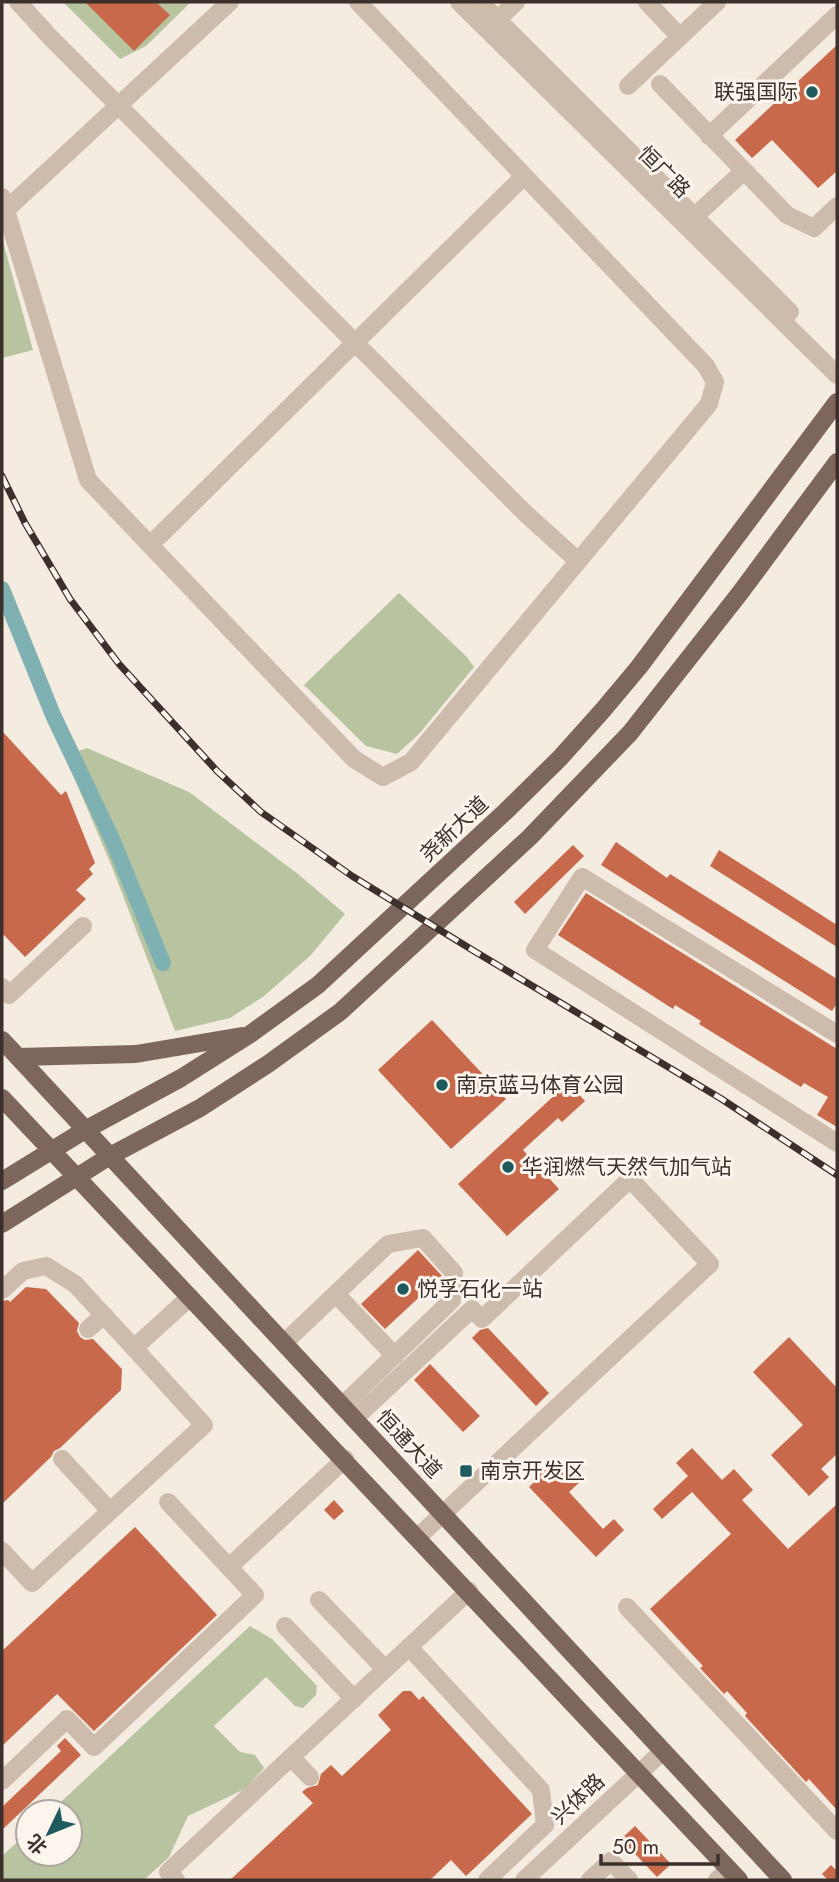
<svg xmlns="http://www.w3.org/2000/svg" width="839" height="1882" viewBox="0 0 839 1882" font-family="Jost,'Noto Sans SC',sans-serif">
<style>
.green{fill:#b8c4a0}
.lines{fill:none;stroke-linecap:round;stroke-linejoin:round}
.canal{stroke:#7fb0b2;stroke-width:16}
.building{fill:#c8694b}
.minor{stroke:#cdbbac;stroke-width:18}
.major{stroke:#7d675c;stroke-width:18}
.rail-casing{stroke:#3b302b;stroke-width:7}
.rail{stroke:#fbf5ee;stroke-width:4.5;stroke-dasharray:13;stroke-linecap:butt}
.poi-dot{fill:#1f5a5e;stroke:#fbf5ee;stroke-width:2.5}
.labels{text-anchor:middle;stroke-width:6;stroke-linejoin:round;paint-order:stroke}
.poi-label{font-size:21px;fill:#3b302b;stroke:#fbf5ee;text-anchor:start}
.street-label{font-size:21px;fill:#3b302b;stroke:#fbf5ee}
</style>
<rect width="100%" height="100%" fill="#f4ebe1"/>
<g class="green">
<polygon points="63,2 191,2 146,46 120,59"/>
<polygon points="2,238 33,350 2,358"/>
<polygon points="399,593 466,656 474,667 419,734 397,754 366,746 304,685"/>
<polygon points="87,748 189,792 298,874 345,914 310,956 264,996 230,1018 175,1031 112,867 65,756"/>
<polygon points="250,1626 272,1639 317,1686 316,1695 303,1708 295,1706 266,1677 214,1726 240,1752 255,1755 264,1768 245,1789 188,1816 169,1857 144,1880 2,1880 2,1856 28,1832 28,1854 70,1854 70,1812 50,1812"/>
</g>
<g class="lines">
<polyline class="canal" points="2,589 53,715 112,839 163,963"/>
</g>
<g class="building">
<polygon points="85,2 156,2 170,15 134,51"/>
<polygon points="837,45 837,171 818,188 772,140 752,158 735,140"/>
<polygon points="2,731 61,795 66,791 95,863 89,869 93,874 76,890 86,899 25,957 2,933"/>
<polygon points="616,842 667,878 670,874 837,979 837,1003 832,1011 601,865"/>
<polygon points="573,845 584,856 525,914 514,902"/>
<polygon points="719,850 837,925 837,947 710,866"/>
<polygon points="586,893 837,1049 837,1127 817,1115 828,1097 804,1083 801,1087 699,1024 701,1021 675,1005 673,1009 558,935"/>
<polygon points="432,1020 506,1099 451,1149 378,1070"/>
<polygon points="568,1083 585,1101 562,1122 558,1118 523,1150 559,1189 507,1236 458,1184"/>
<polygon points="418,1250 442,1276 385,1329 361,1304"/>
<polygon points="26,1287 46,1289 79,1323 77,1331 80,1337 85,1340 93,1339 122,1369 121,1390 60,1448 54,1451 51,1457 2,1504 2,1301 8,1300 10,1302"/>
<polygon points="488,1328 549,1393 536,1406 472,1338 480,1330"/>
<polygon points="789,1337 837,1388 837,1454 821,1469 829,1477 809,1496 771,1455 803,1425 753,1372"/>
<polygon points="430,1364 480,1416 463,1432 414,1380"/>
<polygon points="692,1448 722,1480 734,1469 753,1490 742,1500 788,1549 837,1504 837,1810 809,1779 806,1782 745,1716 747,1713 727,1691 724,1694 700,1668 703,1666 650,1609 731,1534 692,1492 662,1519 653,1509 688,1476 676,1463"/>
<polygon points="558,1460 569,1471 571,1469 582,1480 569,1492 603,1529 614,1519 624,1530 596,1557 529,1487 538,1478 538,1468 548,1469"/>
<polygon points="334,1500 344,1511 334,1520 324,1510"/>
<polygon points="135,1527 217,1615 94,1731 57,1694 2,1746 2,1651"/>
<polygon points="403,1691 411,1691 419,1700 423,1696 532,1814 466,1876 451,1860 430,1880 230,1880 313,1803 302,1792 307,1788 318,1785 321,1774 331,1765 342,1776 391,1730 378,1715"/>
<polygon points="65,1738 81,1755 2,1830 2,1807 61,1751 57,1746"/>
<polygon points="635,1826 671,1864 657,1877 621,1839"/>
<polygon points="831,1865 837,1871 837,1880 828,1880 822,1874"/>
</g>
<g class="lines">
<g class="minor">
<polyline points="18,2 50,37 525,513 578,561"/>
<polyline points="459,2 837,375"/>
<polyline points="480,2 790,312"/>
<polyline points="647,2 680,37"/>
<polyline points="498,19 516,2"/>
<polyline points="660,84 787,215 814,228 837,206"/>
<polyline points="628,86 717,2"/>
<polyline points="709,136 837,15"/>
<polyline points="2,197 88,480 354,759 383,777 411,762 709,404 715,382 706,366 358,2"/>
<polyline points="6,210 230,2"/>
<polyline points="695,216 744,171"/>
<polyline points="150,545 524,176"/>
<polyline points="2,987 9,995 83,926"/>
<polyline points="837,1034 582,877 535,950 837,1143"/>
<polyline points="2,1290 23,1271 46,1266 75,1284 134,1348"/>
<polyline points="336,1294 395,1356"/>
<polyline points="88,1329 104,1315"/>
<polyline points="284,1343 388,1244 423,1238 454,1273 452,1300 342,1406"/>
<polyline points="354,1419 472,1309 482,1319 630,1179 710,1264 418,1537"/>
<polyline points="62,1459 110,1511"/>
<polyline points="2,1551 32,1583 204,1425 134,1348 190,1297"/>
<polyline points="229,1567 345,1459"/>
<polyline points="319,1600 385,1669"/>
<polyline points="627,1607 837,1831"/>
<polyline points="285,1626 354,1699"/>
<polyline points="409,1647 541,1790 545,1825 487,1880"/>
<polyline points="291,1757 310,1777"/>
<polyline points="2,1781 67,1719 94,1747 255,1595 168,1502"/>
<polyline points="176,1880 168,1872 469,1591"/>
<polyline points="524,1880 663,1751"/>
<polyline points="590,1880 611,1861 629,1880"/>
<polyline points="717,1880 729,1869"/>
</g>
<g class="major">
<polyline points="2,1040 783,1880"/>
<polyline points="18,1057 136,1054 242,1036"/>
<polyline points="2,1098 739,1880"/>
<polyline points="2,1181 85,1130 181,1078 249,1035 318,985 506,811 560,758 603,710 639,667 837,402"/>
<polyline points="2,1224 110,1156 200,1108 268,1064 340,1012 530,837 630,733 740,593 837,462"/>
</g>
<g class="rail-casing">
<polyline id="rail" points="2,476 25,523 70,599 119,664 217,771 261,812 352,876 474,951 720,1098 837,1175"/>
</g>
<use href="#rail" class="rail"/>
</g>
<g class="poi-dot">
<circle cx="812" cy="92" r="7"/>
<circle cx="442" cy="1085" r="7"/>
<circle cx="508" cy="1167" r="7"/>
<circle cx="403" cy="1289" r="7"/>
<rect x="459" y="1464" width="14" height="14" rx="3.5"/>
</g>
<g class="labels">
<g class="poi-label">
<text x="798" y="99" text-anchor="end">联强国际</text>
<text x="456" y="1092">南京蓝马体育公园</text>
<text x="522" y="1174">华润燃气天然气加气站</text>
<text x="417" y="1296">悦孚石化一站</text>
<text x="480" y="1478">南京开发区</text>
</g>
<g class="street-label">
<text transform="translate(664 172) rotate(45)" y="7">恒广路</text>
<text transform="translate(454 829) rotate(-43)" y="7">尧新大道</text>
<text transform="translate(409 1444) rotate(47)" y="7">恒通大道</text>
<text transform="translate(578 1799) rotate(-43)" y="7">兴体路</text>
</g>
</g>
<rect width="839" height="1882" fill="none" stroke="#3b302b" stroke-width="7"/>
<g transform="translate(49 1833) rotate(227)"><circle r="33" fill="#fbf5ee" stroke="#aea6a0" stroke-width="2"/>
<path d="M0-5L12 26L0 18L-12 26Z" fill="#1f5a5e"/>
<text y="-10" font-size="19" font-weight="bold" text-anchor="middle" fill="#3b302b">北</text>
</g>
<path d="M601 1854v10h117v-10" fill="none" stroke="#3b302b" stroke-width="3.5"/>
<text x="612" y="1854" font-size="21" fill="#3b302b" stroke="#fbf5ee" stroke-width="5" paint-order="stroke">50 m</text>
</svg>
